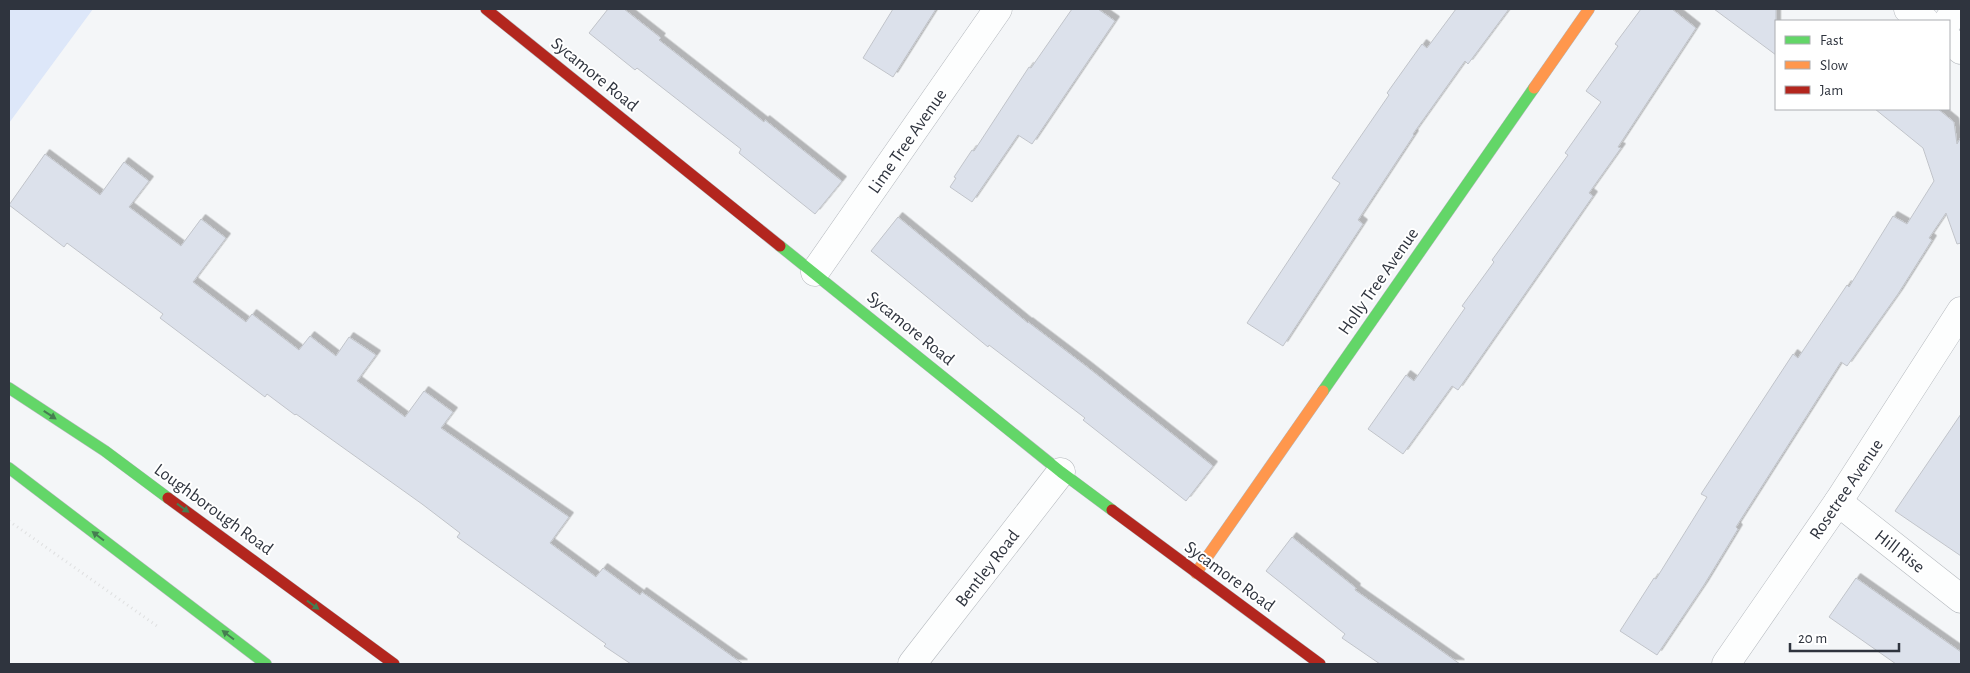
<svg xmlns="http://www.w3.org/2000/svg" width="1970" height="673" viewBox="0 0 1970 673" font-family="'Alegreya Sans',sans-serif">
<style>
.green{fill:#dde7f9}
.building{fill:#dce1eb;stroke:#c1c4ca;filter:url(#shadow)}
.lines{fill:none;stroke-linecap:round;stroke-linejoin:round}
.street-casing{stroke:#b4b8bd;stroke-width:29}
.fast-casing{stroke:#b4b8bd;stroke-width:12}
.slow-casing{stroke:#b4b8bd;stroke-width:12}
.jam-casing{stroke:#b4b8bd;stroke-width:12}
.path{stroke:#dfe0e1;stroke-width:3;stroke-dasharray:1 4;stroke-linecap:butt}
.street{stroke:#fdfefe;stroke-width:28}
.fast{stroke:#63d668;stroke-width:11}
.slow{stroke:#ff974d;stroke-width:11}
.jam{stroke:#b3261e;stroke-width:11}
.oneway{fill:#467d51}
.labels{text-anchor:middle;stroke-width:4;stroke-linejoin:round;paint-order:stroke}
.street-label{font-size:18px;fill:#2f343e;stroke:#fff}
</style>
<defs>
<filter id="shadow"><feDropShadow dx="4.5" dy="-4.5" stdDeviation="0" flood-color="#0004"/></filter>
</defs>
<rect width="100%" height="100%" fill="#f4f6f8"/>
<polygon class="green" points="9,9 93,9 9,123"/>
<g class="building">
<polygon points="608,9 624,9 661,38 659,40 764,122 765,120 842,181 815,214 739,153 741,149 637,68 635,70 589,33"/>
<polygon points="893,9 936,9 893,77 863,58"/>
<polygon points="1072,9 1098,9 1115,21 1032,144 1018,135 972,202 950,187 956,178 954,177 972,150 974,151 1029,67 1031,68"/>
<polygon points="1456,9 1509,9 1468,64 1465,61 1413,134 1414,135 1358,220 1363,224 1283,346 1247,323 1340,183 1332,178 1389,95 1387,93 1422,44 1427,48"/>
<polygon points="1641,9 1672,9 1696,28 1618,147 1621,148 1589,193 1593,196 1458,390 1452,386 1403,454 1368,429 1406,375 1414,381 1465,308 1462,306 1494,262 1492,260 1568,155 1565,153 1601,102 1586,91 1618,46 1615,44"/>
<polygon points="1714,9 1776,9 1776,55"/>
<polygon points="1875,109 1938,109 1954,122 1957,144 1961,137 1961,243 1957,244 1946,213 1929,238 1932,240 1898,294 1847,366 1841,362 1736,527 1738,529 1704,585 1657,655 1620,631 1654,578 1656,579 1707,497 1701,494 1793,354 1798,358 1847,285 1849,287 1893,216 1907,224 1934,181 1923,148"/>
<polygon points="45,154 100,195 124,162 149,181 129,207 181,246 201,219 226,238 193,282 246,322 252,314 299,350 310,336 336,356 349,337 376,355 357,381 405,417 424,391 453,412 441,428 569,517 550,543 596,577 603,568 640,595 642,592 743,664 631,664 604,646 606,644 457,537 460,533 422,504 296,414 295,415 267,394 265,397 160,318 163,314 67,243 64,247 9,205"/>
<polygon points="898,217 1028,323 1028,322 1086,366 1213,466 1186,501 1083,420 1085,418 989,345 988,347 871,251"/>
<polygon points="1961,414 1961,556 1895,511"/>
<polygon points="1292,537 1356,588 1355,590 1460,664 1380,664 1342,638 1345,634 1266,571"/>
<polygon points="1856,578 1961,652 1961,664 1896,664 1829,617"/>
</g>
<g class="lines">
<g class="street-casing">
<g id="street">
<polyline points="1908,9 1925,21"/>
<polyline points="1948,21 1956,9"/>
<polyline points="1949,40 1961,50"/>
<polyline points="815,272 998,9"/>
<polyline points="1838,502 1961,599"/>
<polyline points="912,664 1061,472"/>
<polyline points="1726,664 1838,502 1961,311"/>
</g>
</g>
<g class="fast-casing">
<g id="fast">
<polyline points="780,246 1061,472 1112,510"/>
<polyline points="9,388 105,451 168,498"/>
<polyline points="1323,391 1534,88"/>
<polyline points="9,468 266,664"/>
</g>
</g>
<g class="slow-casing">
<g id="slow">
<polyline points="1534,88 1589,9"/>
<polyline points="1196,573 1323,391"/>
</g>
</g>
<g class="jam-casing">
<g id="jam">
<polyline points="486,9 780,246"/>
<polyline points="168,498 394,664"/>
<polyline points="1112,510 1320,664"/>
</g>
</g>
<polyline class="path" points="9,521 157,626"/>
<use href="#street" class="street"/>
<use href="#fast" class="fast"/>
<use href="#slow" class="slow"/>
<use href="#jam" class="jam"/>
</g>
<defs><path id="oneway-solid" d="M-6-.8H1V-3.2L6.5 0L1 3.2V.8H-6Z" transform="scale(1.25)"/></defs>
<g class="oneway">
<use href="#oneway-solid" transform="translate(50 415) rotate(33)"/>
<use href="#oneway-solid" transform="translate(183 508) rotate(36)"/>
<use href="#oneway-solid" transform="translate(98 536) rotate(-143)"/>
<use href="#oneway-solid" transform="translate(313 605) rotate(36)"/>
<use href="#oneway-solid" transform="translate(228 635) rotate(-143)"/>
</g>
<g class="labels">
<g class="street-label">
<text transform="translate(595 74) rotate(39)" y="6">Sycamore Road</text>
<text transform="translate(907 141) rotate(-55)" y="6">Lime Tree Avenue</text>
<text transform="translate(1378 281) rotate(-55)" y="6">Holly Tree Avenue</text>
<text transform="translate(911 328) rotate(39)" y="6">Sycamore Road</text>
<text transform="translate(1846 489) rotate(-56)" y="6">Rosetree Avenue</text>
<text transform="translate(214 509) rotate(36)" y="6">Loughborough Road</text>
<text transform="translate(1900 551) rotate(38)" y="6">Hill Rise</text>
<text transform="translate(987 568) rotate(-52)" y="6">Bentley Road</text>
<text transform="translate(1230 576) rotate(36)" y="6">Sycamore Road</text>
</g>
</g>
<rect width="1970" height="673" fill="none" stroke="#2f343e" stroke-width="20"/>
<rect x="1775" y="20" width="175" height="90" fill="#ffffff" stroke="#acaeb2"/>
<rect x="1785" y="36" width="25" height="8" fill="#63d668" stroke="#acaeb2"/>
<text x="1820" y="45" font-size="15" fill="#2f343e">Fast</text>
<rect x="1785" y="61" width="25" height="8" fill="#ff974d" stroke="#acaeb2"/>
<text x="1820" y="70" font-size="15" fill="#2f343e">Slow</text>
<rect x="1785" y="86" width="25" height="8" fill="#b3261e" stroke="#acaeb2"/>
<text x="1820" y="95" font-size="15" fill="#2f343e">Jam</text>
<path d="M1790 643v8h109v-8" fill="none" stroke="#2f343e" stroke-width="2.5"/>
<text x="1798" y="643" font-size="15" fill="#2f343e" stroke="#ffffff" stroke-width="4" paint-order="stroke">20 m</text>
</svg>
